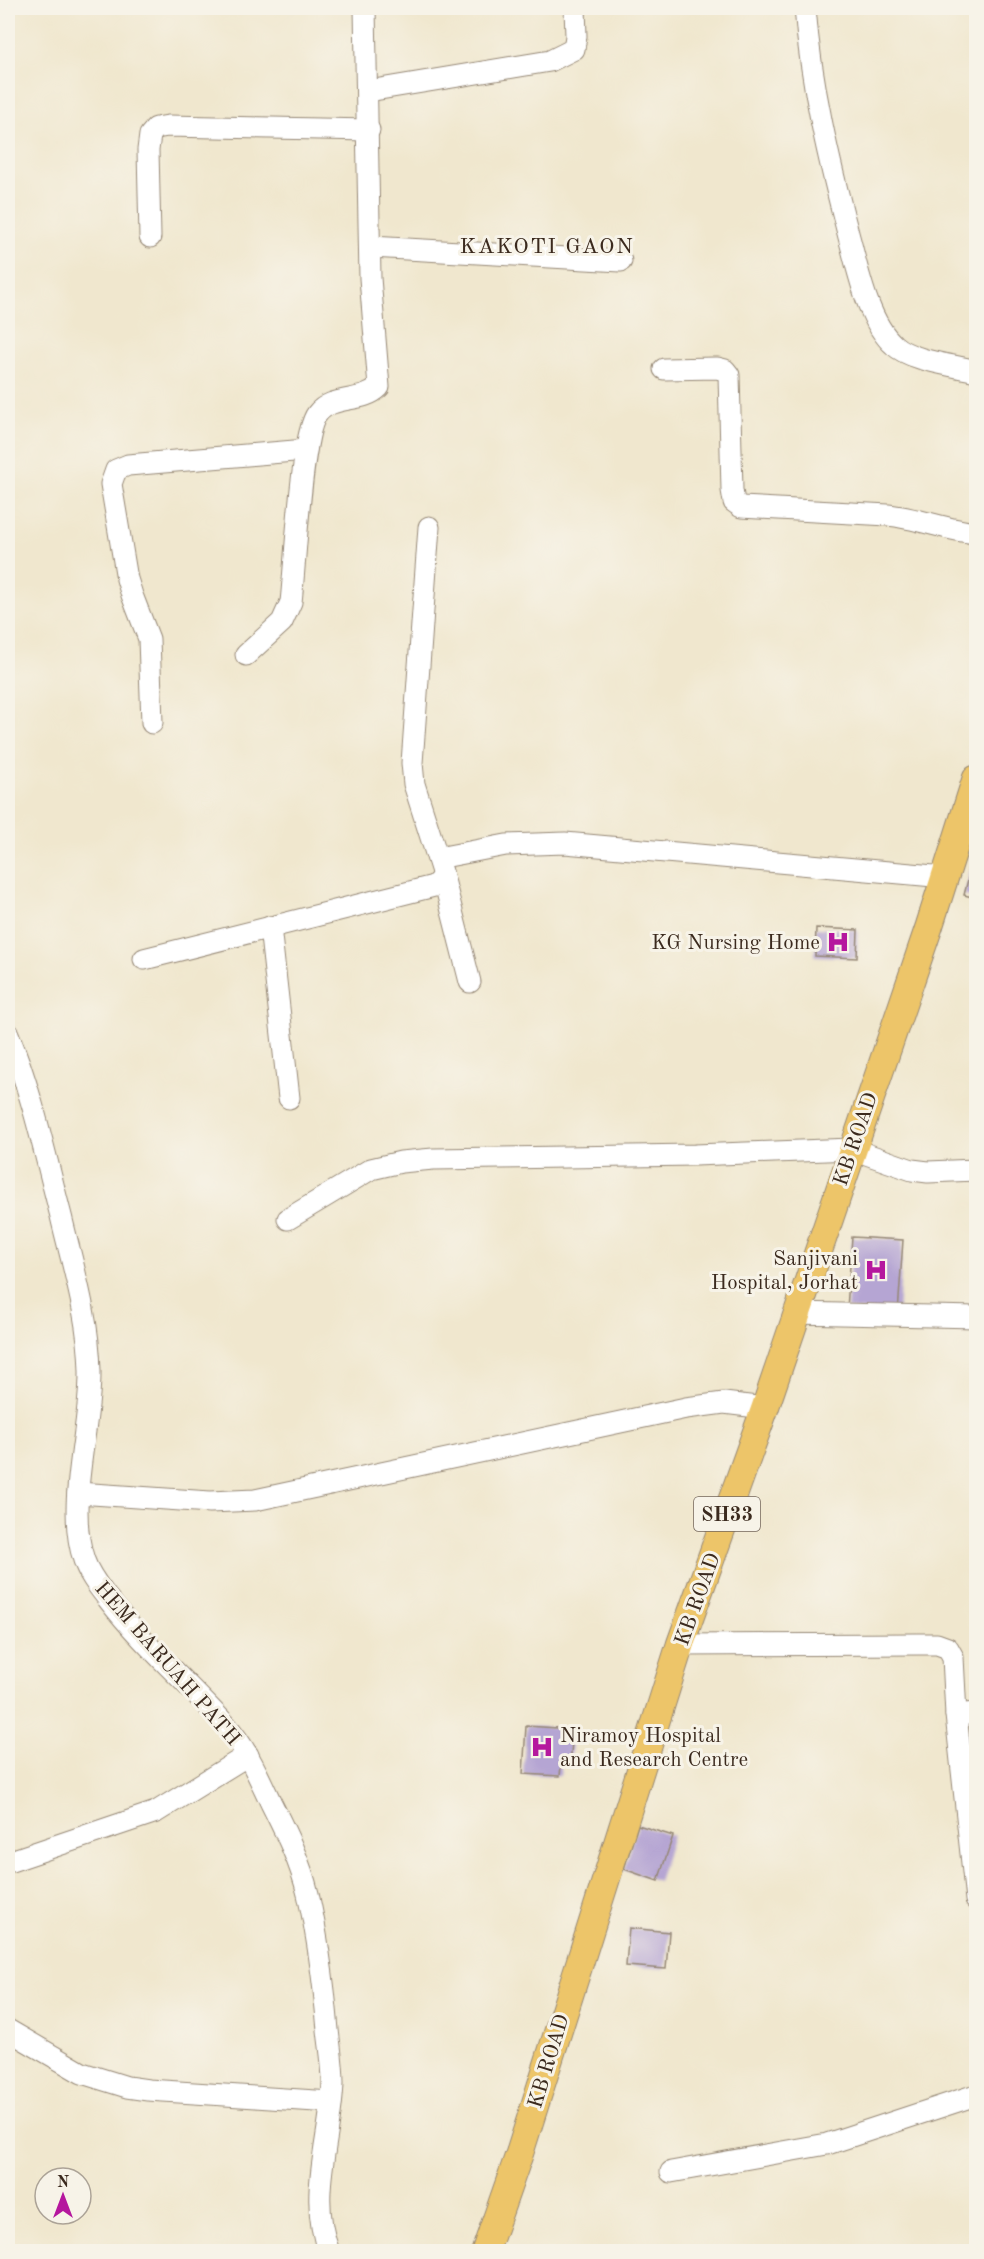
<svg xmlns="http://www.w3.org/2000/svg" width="984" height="2259" viewBox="0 0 984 2259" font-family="'Old Standard TT',serif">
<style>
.building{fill:#b5a5d3}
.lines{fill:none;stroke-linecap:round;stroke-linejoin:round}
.minor-casing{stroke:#968876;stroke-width:23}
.major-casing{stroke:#968876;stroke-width:29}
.minor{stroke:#fff;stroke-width:21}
.major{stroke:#edc569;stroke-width:27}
.labels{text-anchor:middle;stroke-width:6;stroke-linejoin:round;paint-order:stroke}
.shield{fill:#f7f3e8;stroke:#73665b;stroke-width:1.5}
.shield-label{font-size:20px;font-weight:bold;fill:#3b2a1e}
.poi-label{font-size:21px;fill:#3b2a1e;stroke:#f7f3e8;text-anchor:end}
.street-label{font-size:21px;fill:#3b2a1e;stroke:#f7f3e8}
.neighbourhood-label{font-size:22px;letter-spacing:1.5px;fill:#3b2a1e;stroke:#f7f3e8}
</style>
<rect width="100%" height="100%" fill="#f7f3e8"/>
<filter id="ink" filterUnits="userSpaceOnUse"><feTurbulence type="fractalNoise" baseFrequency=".0167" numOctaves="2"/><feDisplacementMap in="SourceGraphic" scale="12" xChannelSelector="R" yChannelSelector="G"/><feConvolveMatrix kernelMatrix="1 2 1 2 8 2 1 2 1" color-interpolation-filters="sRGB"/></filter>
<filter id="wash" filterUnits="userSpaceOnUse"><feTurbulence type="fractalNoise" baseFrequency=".008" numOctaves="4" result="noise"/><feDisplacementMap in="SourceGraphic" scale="24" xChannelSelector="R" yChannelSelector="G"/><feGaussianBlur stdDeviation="1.35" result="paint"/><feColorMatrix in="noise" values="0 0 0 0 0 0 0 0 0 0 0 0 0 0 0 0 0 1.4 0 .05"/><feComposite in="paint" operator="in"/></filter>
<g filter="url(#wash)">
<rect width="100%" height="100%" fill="#f0e7ce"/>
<g id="blocks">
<g class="building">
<polygon points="976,849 976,898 964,895"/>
<polygon points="816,928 858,930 857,958 815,956"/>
<polygon points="852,1237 903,1240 898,1313 847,1309"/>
<polygon points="526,1726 573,1729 570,1766 561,1765 560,1776 523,1774"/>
<polygon points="638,1825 673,1836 658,1881 624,1869"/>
<polygon points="629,1928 669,1932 666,1969 626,1966"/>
</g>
</g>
</g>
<g filter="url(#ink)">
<use href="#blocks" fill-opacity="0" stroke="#968876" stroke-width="1.5"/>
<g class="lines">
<g class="minor-casing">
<g id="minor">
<path d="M805 8C811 86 829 161 849 237 858 270 868 322 894 345 911 361 954 365 976 371"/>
<polyline points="368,91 550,61 574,49 576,36 575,8"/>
<polyline points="150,237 148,150 150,135 156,128 168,126 369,130"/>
<polyline points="371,247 621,261"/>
<path d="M664 369 717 368 725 370 729 375 732 490 734 502 741 507 888 515C918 518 946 530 976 533"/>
<path d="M246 655 282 622 291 602C295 569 301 434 317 414 332 394 362 404 379 387L370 278 365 8"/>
<polyline points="152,723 149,639 132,595 127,579 111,484 116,470 128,465 306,450"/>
<polyline points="438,858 506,845 565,843 945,877"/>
<polyline points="442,872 470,982"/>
<polyline points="270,927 289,1098"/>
<polyline points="144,959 434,886 441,879 442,872 414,784 412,763 429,527"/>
<path d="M8 1034C32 1092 45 1155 61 1216 73 1267 89 1318 90 1371 91 1430 65 1504 84 1560 89 1575 99 1587 108 1599 143 1645 187 1682 225 1724 246 1747 258 1775 271 1803 286 1833 300 1861 308 1894 318 1938 324 1985 328 2030 330 2048 333 2065 333 2083 331 2139 307 2196 329 2252"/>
<polyline points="288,1219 371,1169 401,1162 433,1159 695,1155 852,1149 912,1170 928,1172 976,1170"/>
<polyline points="796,1313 976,1317"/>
<polyline points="78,1493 210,1502 255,1500 686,1408 724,1403 765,1408"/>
<polyline points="680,1645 919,1644 937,1644 948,1648 953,1657 956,1715 976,1900"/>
<polyline points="956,1715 976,1713"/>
<polyline points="8,1862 156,1812 248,1755"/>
<polyline points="8,2030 82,2073 127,2087 148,2090 331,2102"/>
<polyline points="671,2172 827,2144 976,2095"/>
</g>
</g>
<g class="major-casing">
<polyline id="major" points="485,2252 520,2152 680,1645 765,1408 929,927 976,779"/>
</g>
<use href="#minor" class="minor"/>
<use href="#major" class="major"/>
</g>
</g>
<defs>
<g id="hospital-bare" transform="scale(1.8)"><path d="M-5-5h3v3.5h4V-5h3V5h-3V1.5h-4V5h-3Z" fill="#b5179e" stroke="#f7f3e8" stroke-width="2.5" paint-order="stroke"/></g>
</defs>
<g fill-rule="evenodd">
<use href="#hospital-bare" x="838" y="942"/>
<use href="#hospital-bare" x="876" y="1270"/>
<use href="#hospital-bare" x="542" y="1747"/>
</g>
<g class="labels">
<rect class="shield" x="694" y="1497" width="66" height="34" rx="4.5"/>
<g class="shield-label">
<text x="727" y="1521">SH33</text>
</g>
<g class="poi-label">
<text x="820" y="949">KG Nursing Home</text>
<text x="858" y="1265">Sanjivani<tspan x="858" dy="24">Hospital, Jorhat</tspan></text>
<text x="560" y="1742" text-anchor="start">Niramoy Hospital<tspan x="560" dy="24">and Research Centre</tspan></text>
</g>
<g class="street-label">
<text transform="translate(855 1139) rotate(-71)" y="7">KB ROAD</text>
<text transform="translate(697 1599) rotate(-70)" y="7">KB ROAD</text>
<text transform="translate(168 1663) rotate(49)" y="7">HEM BARUAH PATH</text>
<text transform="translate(548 2061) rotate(-73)" y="7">KB ROAD</text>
</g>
<g class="neighbourhood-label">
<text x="547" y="253">KAKOTI GAON</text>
</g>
</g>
<rect width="984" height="2259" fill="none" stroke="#f7f3e8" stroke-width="30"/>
<g transform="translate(63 2196)"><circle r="28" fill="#f7f3e8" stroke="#aca397" stroke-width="1.5"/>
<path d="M0-4.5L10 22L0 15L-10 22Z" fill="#b5179e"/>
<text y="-9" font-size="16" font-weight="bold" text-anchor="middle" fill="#3b2a1e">N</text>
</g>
</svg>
